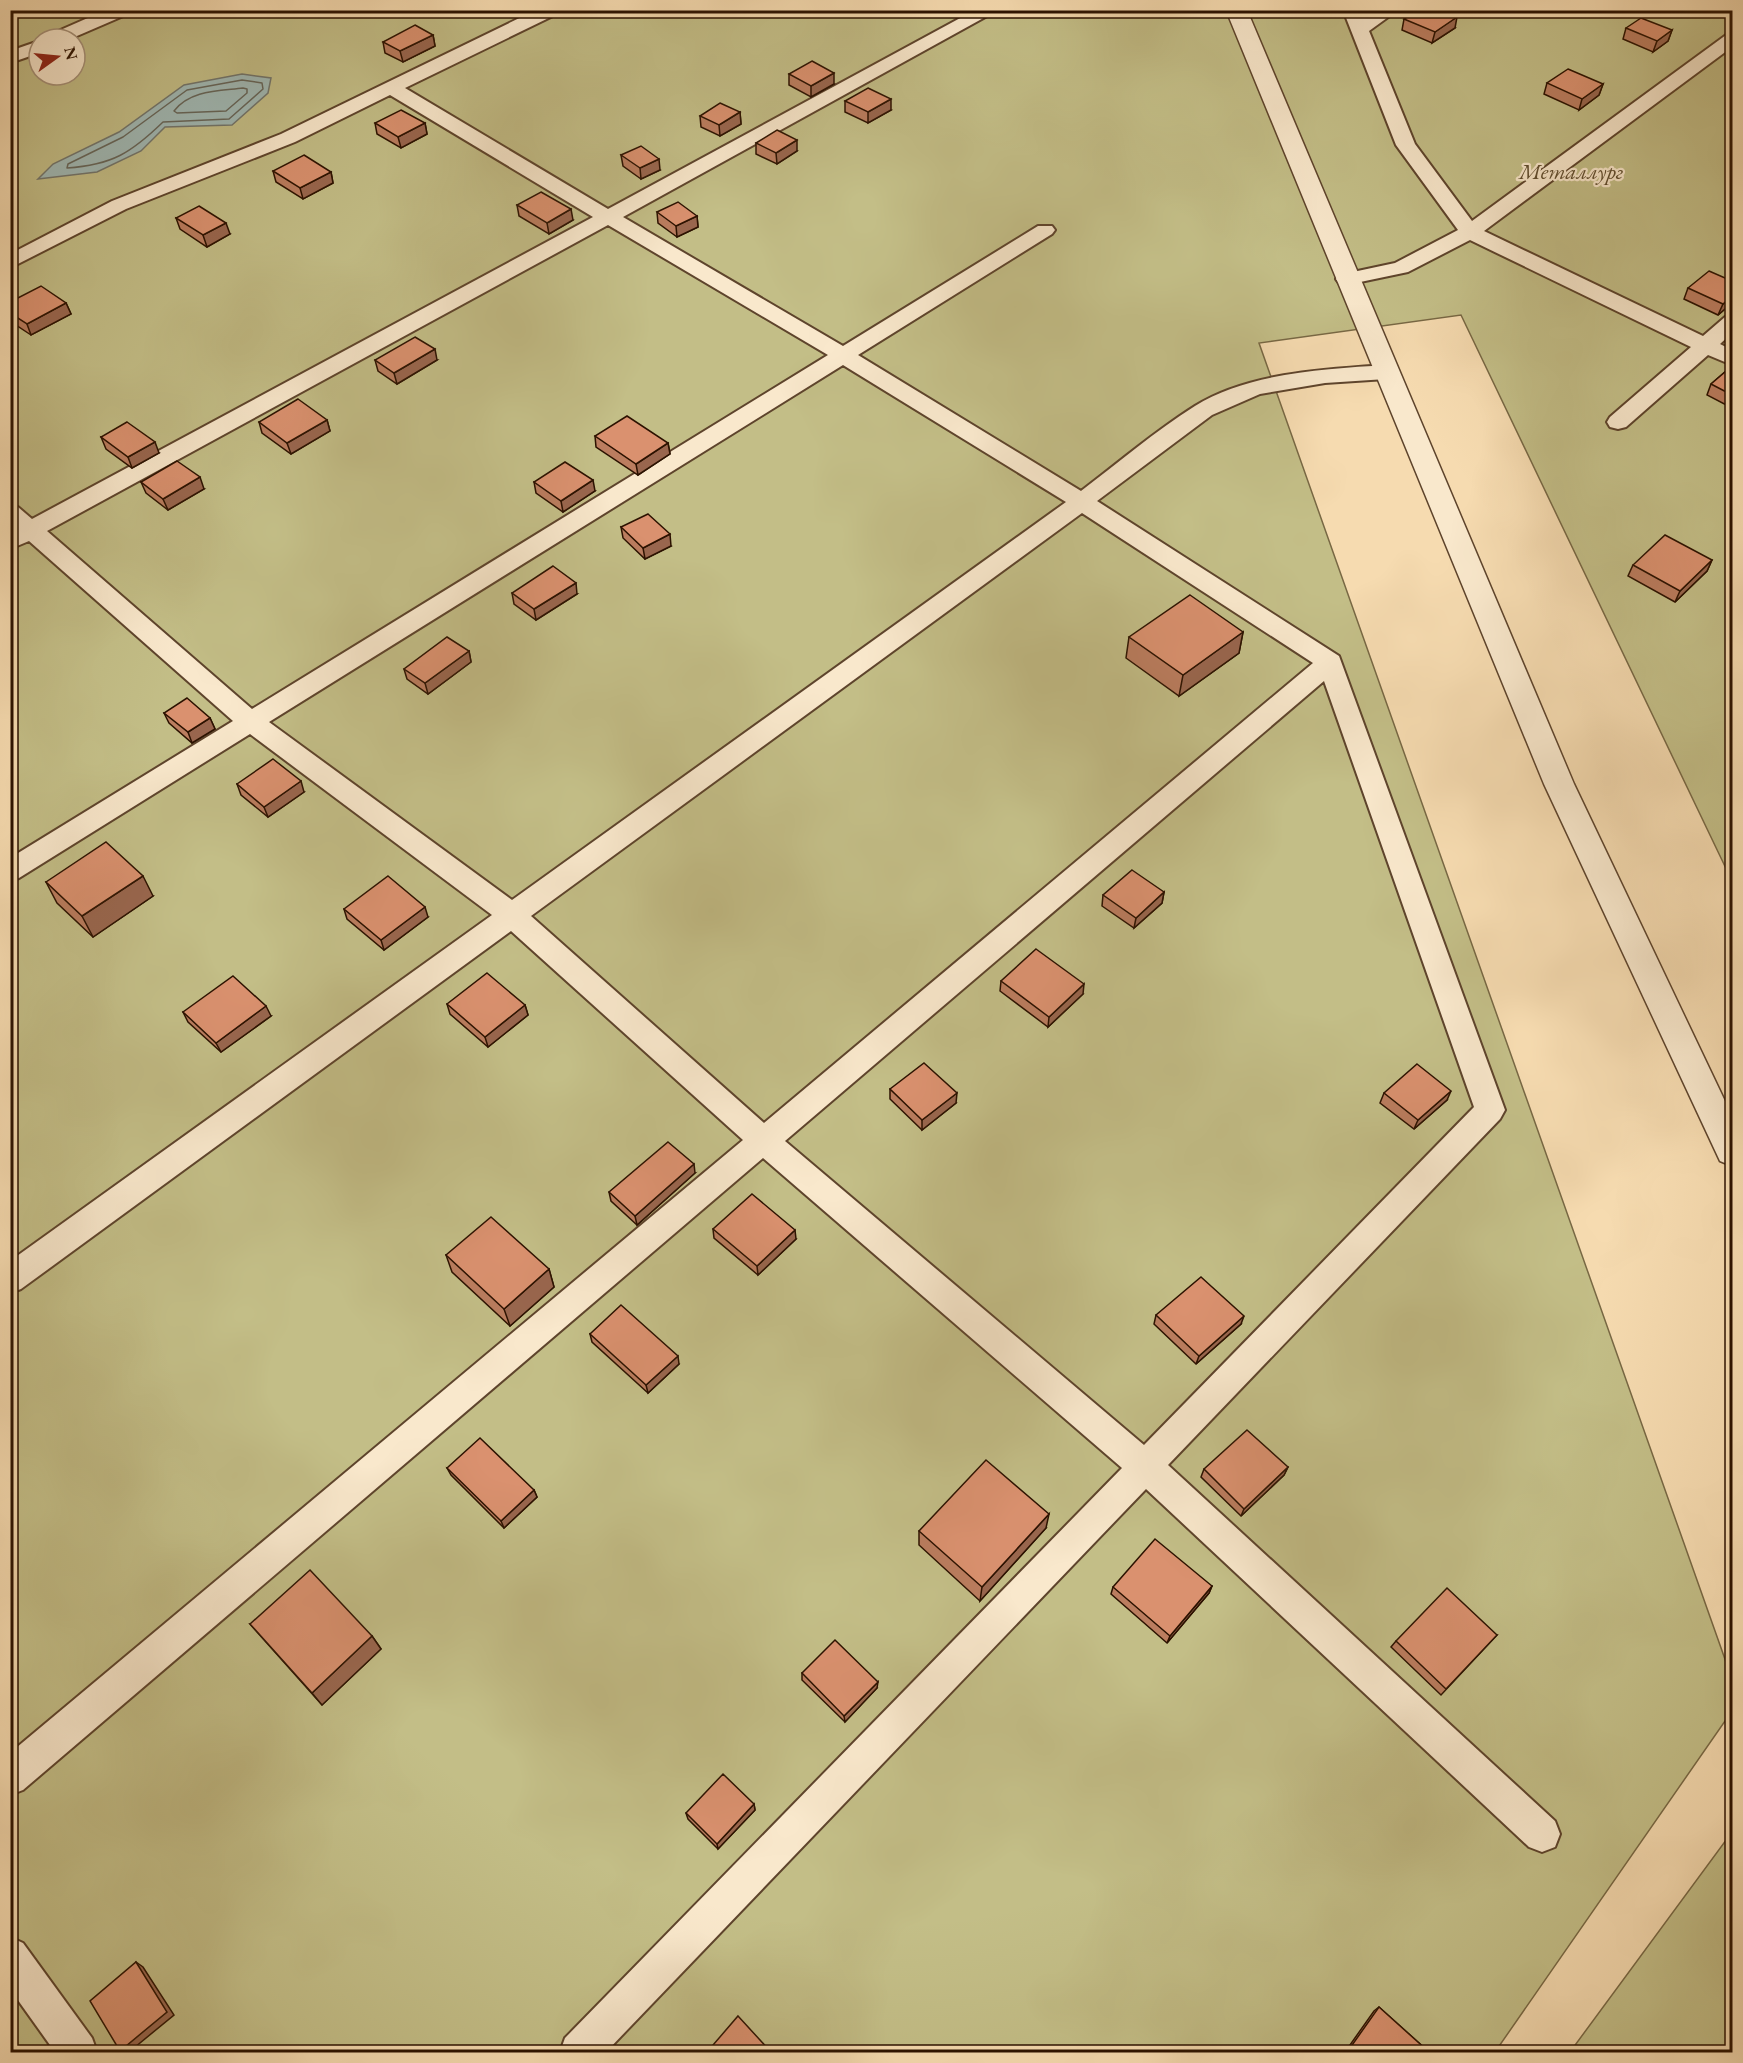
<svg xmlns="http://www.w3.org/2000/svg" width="1743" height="2063" viewBox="0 0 1743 2063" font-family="'EB Garamond',serif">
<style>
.green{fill:#c3be87;stroke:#786844;stroke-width:1.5;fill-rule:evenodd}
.water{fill:#a0b9b5;stroke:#72766d;stroke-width:1.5}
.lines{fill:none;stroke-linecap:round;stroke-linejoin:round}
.shore{stroke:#66665a;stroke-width:1.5}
.service-casing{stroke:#5e442c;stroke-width:4}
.tertiary-casing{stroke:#5e442c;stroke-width:3}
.service{fill:#f9e8cc;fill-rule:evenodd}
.tertiary{fill:#f9e8cc;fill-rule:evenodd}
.wall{fill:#bb7d5f;stroke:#2c1200;stroke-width:1.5}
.shaded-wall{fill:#99664e;stroke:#2c1200;stroke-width:1.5}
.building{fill:#da916f;stroke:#2c1200;stroke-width:1.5}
.labels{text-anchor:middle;stroke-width:4.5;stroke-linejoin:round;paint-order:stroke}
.far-park-label{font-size:22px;font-style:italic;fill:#614e2f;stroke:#f9e8cc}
</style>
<rect width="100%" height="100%" fill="#f6dbb0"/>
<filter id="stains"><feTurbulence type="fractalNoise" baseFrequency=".00333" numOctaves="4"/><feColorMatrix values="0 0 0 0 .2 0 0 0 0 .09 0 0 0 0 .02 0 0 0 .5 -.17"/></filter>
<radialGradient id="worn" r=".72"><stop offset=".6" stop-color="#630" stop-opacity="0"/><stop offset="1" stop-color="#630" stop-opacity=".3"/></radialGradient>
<g class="green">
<path d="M11 11H1732V881L1461 315 1259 343 1732 1679V1711L1495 2052H11ZM39 39H75V75H39Z"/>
<polygon points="1732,1832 1732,2052 1570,2052"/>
</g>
<polygon class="water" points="242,74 271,78 268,93 232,125 165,127 141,151 97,172 38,179 53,164 119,132 184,85"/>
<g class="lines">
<g class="shore">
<path d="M242 80 262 83 263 89 229 119 163 122C131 153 112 165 67 168L68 164 123 137 187 90Z"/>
<path d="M243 88 247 89V93L226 111 177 113 174 111C190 90 219 91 243 88Z"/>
</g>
<g class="service-casing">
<g id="service">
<polygon points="106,10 131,10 128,14 70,39 46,39 49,35"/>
<path d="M536 10H560L557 14 405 88 608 209 975 10H998L623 217 843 346 1038 226H1052L1055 230 1052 234 858 355 1081 491C1118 463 1155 431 1195 406 1247 373 1325 369 1386 365L1394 367 1397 372 1394 377 1386 379 1325 383 1260 394 1212 415 1097 501 1339 656 1505 1110 1500 1119 1168 1465 1555 1821 1560 1834 1555 1847 1542 1852 1529 1847 1146 1489 606 2052H560L565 2038 1122 1468 763 1158 23 1790 10 1795V1753L743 1140 511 931 21 1289 10 1293V1261L492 915 250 734 19 878 10 881V858L233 721 29 541 10 549V531L14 529 10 525V504L18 507 32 519 593 217 390 95 295 142 126 209 10 268V254L112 201 281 134ZM608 225 828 355 252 709 47 531ZM843 365 1066 502 512 900 269 722ZM1082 513 1313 663 764 1123 531 916ZM1324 681 1474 1107 1144 1445 785 1141Z"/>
<polygon points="1343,10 1361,10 1364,18 1376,10 1398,10 1369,31 1415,144 1472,221 1726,35 1732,34 1732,47 1484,231 1703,336 1725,317 1732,316 1732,333 1720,344 1732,350 1732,365 1708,355 1626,427 1618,429 1610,427 1607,422 1610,417 1691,347 1470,240 1408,272 1346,285 1339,283 1336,279 1339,275 1395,263 1458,230 1396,145"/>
<polygon points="39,41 39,53 10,63 10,51"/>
<polygon points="10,1937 23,1943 92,2038 97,2052 55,2052 10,1989"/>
</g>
</g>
<g class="tertiary-casing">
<polygon id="tertiary" points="1226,10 1247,10 1574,784 1732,1116 1732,1166 1720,1161 1544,784"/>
</g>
<use href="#service" class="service"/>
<use href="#tertiary" class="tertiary"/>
</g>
<g class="wall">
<polygon points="1404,19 1455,28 1432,43 1402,30"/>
<polygon points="1626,28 1672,30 1668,41 1653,52 1623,39"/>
<polygon points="433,35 435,46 403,62 385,53 383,42"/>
<polygon points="789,74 834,84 811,97 789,85"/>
<polygon points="1547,83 1603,84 1599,95 1579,110 1544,94"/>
<polygon points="845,101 891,110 868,123 845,112"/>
<polygon points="740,112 741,124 720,136 701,127 700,116"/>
<polygon points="375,123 425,123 427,134 401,148 377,134"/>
<polygon points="756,143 797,151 777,164 756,154"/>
<polygon points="621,155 660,170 641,179 623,166"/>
<polygon points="273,171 331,172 333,183 303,199 276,182"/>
<polygon points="517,205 573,220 549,234 519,216"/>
<polygon points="657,212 697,216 698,227 677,237 658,223"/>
<polygon points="176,218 230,234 207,247 180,229"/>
<polygon points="1732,281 1732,303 1718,315 1684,299 1688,288"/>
<polygon points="10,302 66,303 71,314 31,335 10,321"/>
<polygon points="375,360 437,360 397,384 378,371"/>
<polygon points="1732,366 1732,408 1707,395 1711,384"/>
<polygon points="327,420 330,431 291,454 262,433 259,422"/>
<polygon points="595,436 668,443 670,454 638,475 596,447"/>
<polygon points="101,437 159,453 132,468 106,449"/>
<polygon points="141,482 204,489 168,510 146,493"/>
<polygon points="534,482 595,491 563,512 536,493"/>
<polygon points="621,527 671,546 645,559 623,538"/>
<polygon points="1712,560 1707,571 1675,602 1628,576 1633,565"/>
<polygon points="512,593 577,594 536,620 514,604"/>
<polygon points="1243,632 1239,653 1179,696 1126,658 1129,637"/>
<polygon points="469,651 471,662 428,694 407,679 404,669"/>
<polygon points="164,713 210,718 215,729 192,743 169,723"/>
<polygon points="237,784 304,792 268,817 241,795"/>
<polygon points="46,882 153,896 93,937 57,903"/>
<polygon points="1164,892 1162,903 1134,928 1102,906 1103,895"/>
<polygon points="344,909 428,917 384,950 347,919"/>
<polygon points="1001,981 1083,994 1048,1027 1000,991"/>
<polygon points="447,1004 525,1005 528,1015 488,1047 450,1014"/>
<polygon points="183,1012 271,1016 221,1052 188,1022"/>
<polygon points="890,1089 956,1103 922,1130 890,1099"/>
<polygon points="1384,1093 1447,1100 1414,1129 1380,1103"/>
<polygon points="695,1173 637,1225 611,1201 609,1192"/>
<polygon points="713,1229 796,1239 758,1275 714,1238"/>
<polygon points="446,1255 549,1269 554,1287 510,1326 452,1272"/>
<polygon points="1156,1315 1241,1324 1196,1364 1154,1324"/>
<polygon points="590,1334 679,1364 648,1393 592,1342"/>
<polygon points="1288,1467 1284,1475 1241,1516 1201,1477 1204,1469"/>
<polygon points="447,1468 534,1490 537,1497 504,1528 451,1475"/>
<polygon points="1046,1528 980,1601 919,1545 919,1531"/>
<polygon points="1212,1586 1209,1593 1167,1643 1111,1594 1113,1587"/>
<polygon points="250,1624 372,1636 381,1649 322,1705"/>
<polygon points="1497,1635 1441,1695 1391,1647 1396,1641"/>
<polygon points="802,1673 877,1688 845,1722 802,1680"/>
<polygon points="754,1804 755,1810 718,1849 688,1819 686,1813"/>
<polygon points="1379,2007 1429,2052 1345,2052 1374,2011"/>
</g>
<g class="shaded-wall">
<polygon points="650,10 657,10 651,14"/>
<polygon points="1457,17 1455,28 1432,43 1435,32"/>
<polygon points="1672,30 1668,41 1653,52 1657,41"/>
<polygon points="433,35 435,46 403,62 400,51"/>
<polygon points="834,73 834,84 811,97 811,86"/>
<polygon points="1603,84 1599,95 1579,110 1582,99"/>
<polygon points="891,99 891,110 868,123 868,112"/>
<polygon points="740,112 741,124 720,136 719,125"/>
<polygon points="425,123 427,134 401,148 398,137"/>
<polygon points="797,140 797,151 777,164 776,153"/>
<polygon points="659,159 660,170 641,179 640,168"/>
<polygon points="331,172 333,183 303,199 300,188"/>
<polygon points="571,209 573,220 549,234 547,223"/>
<polygon points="697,216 698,227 677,237 676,226"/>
<polygon points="226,223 230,234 207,247 203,235"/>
<polygon points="1732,296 1732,303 1718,315 1723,304"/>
<polygon points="66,303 71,314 31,335 27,324"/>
<polygon points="435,349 437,360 397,384 394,373"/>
<polygon points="327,420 330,431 291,454 287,443"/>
<polygon points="155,442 159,453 132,468 128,457"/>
<polygon points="668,443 670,454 638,475 636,464"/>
<polygon points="200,477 204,489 168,510 163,499"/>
<polygon points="593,480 595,491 563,512 561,501"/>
<polygon points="670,534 671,546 645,559 643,548"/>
<polygon points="1712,560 1707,571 1675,602 1680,591"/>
<polygon points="576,583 577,594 536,620 534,609"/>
<polygon points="1243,632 1239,653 1179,696 1183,675"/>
<polygon points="469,651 471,662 428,694 425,683"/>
<polygon points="210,718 215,729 192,743 188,732"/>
<polygon points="301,781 304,792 268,817 264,807"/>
<polygon points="143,876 153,896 93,937 82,916"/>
<polygon points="1164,892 1162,903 1134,928 1136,918"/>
<polygon points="425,907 428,917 384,950 381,940"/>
<polygon points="1084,984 1083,994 1048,1027 1049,1017"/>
<polygon points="525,1005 528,1015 488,1047 485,1037"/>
<polygon points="266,1006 271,1016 221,1052 216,1043"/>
<polygon points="1451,1091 1447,1100 1414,1129 1418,1120"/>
<polygon points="957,1093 956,1103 922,1130 922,1120"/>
<polygon points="694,1164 695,1173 637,1225 635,1216"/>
<polygon points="795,1230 796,1239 758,1275 757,1266"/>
<polygon points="549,1269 554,1287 510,1326 504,1309"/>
<polygon points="1244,1316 1241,1324 1196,1364 1199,1356"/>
<polygon points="678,1356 679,1364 648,1393 646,1385"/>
<polygon points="1288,1467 1284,1475 1241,1516 1244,1509"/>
<polygon points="534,1490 537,1497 504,1528 501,1521"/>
<polygon points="1049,1514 1046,1528 980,1601 982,1587"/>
<polygon points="1212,1586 1209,1593 1167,1643 1170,1636"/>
<polygon points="372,1636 381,1649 322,1705 312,1693"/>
<polygon points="878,1682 877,1688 845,1722 844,1716"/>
<polygon points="754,1804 755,1810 718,1849 717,1844"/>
<polygon points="136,1962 143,1967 174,2015 129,2052 123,2052 120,2051"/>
</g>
<g class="building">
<polygon points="1418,10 1441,10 1457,17 1435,32 1404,19"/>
<polygon points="1641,18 1672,30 1657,41 1626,28"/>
<polygon points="415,25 433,35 400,51 383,42"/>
<polygon points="812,61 834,73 811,86 789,74"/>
<polygon points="1568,69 1603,84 1582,99 1547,83"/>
<polygon points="868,88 891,99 868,112 845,101"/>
<polygon points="720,103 740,112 719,125 700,116"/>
<polygon points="401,110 425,123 398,137 375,123"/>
<polygon points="777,130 797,140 776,153 756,143"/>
<polygon points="641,146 659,159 640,168 621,155"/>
<polygon points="304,155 331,172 300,188 273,171"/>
<polygon points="541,192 571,209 547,223 517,205"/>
<polygon points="678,202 697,216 676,226 657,212"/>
<polygon points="199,206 226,223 203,235 176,218"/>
<polygon points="1709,271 1732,281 1732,296 1723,304 1688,288"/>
<polygon points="41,286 66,303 27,324 10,313 10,302"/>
<polygon points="415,337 435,349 394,373 375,360"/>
<polygon points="1732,366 1732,395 1711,384"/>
<polygon points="298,399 327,420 287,443 259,422"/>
<polygon points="627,416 668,443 636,464 595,436"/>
<polygon points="127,422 155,442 128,457 101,437"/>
<polygon points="177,461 200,477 163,499 141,482"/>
<polygon points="565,462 593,480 561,501 534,482"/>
<polygon points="648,514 670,534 643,548 621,527"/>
<polygon points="1665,535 1712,560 1680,591 1633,565"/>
<polygon points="553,566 576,583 534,609 512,593"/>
<polygon points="1190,595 1243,632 1183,675 1129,637"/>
<polygon points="447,637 469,651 425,683 404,669"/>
<polygon points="187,698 210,718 188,732 164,713"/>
<polygon points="273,759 301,781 264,807 237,784"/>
<polygon points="106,842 143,876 82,916 46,882"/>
<polygon points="1132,870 1164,892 1136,918 1103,895"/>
<polygon points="388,876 425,907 381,940 344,909"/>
<polygon points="1036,949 1084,984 1049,1017 1001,981"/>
<polygon points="487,973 525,1005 485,1037 447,1004"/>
<polygon points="233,976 266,1006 216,1043 183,1012"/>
<polygon points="924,1063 957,1093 922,1120 890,1089"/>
<polygon points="1417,1064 1451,1091 1418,1120 1384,1093"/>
<polygon points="668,1142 694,1164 635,1216 609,1192"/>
<polygon points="752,1194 795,1230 757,1266 713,1229"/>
<polygon points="491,1217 549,1269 504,1309 446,1255"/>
<polygon points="1201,1277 1244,1316 1199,1356 1156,1315"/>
<polygon points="621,1305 678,1356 646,1385 590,1334"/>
<polygon points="1247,1430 1288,1467 1244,1509 1204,1469"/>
<polygon points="480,1438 534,1490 501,1521 447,1468"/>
<polygon points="986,1460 1049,1514 982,1587 919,1531"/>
<polygon points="1155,1539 1212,1586 1170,1636 1113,1587"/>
<polygon points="310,1570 372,1636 312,1693 250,1624"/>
<polygon points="1447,1588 1497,1635 1446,1689 1396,1641"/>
<polygon points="835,1640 878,1682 844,1716 802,1673"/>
<polygon points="723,1774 754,1804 717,1844 686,1813"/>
<polygon points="136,1962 167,2012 120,2051 90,2001"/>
<polygon points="1379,2007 1429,2052 1354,2052 1350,2048"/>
<polygon points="738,2016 771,2052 707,2052"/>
</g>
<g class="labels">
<g class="far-park-label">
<text x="1571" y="179">Металлург</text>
</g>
</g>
<rect width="1743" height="2063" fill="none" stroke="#f6dbb0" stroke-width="36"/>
<rect x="12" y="12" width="1719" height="2039" fill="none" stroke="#2c1200" stroke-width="3"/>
<rect x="18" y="18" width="1707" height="2027" fill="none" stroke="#2c1200" stroke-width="1.5"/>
<g transform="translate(57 57) rotate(75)"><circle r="28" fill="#f9e8cc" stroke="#a7927a" stroke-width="1.5"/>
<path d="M0-4.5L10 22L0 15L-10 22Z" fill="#8f2418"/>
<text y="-9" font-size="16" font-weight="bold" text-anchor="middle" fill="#2c1200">N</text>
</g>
<rect width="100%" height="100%" filter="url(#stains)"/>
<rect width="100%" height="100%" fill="url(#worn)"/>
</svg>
